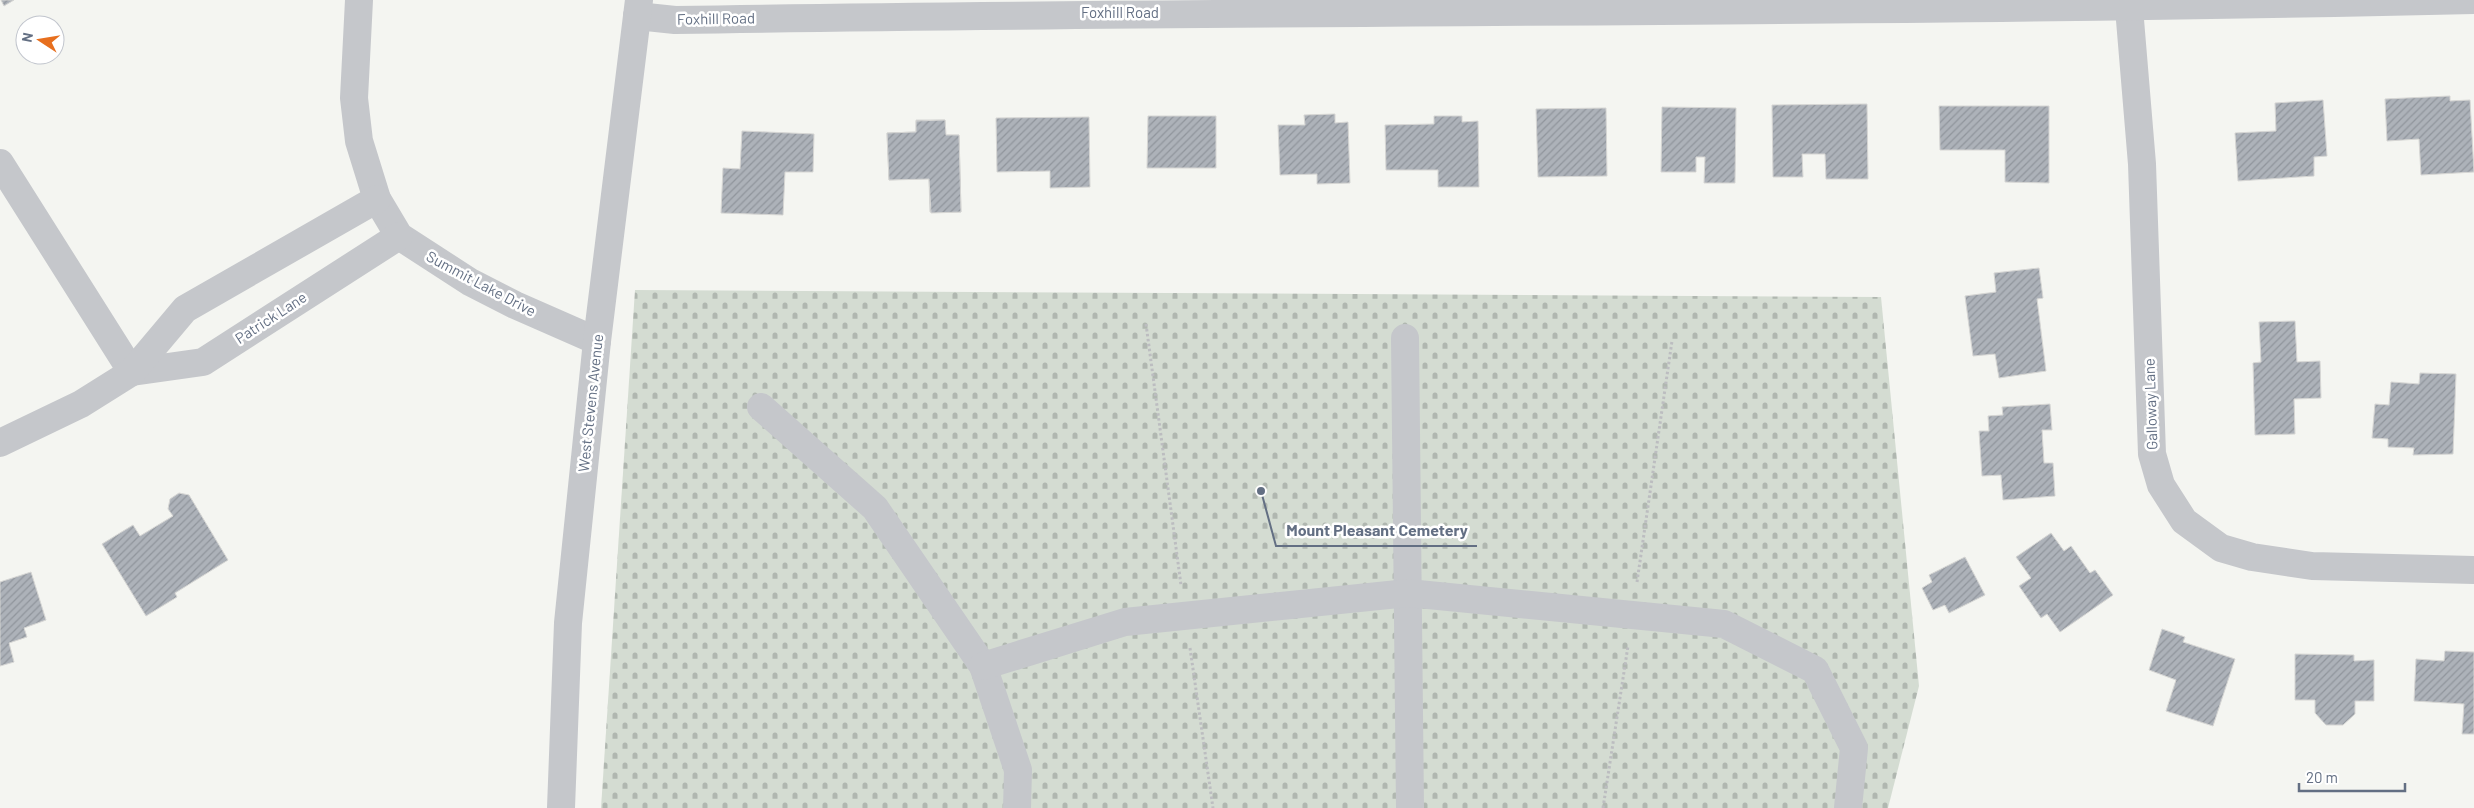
<svg xmlns="http://www.w3.org/2000/svg" width="2474" height="808" viewBox="0 0 2474 808" font-family="Barlow,sans-serif">
<style>
.cemetery{fill:url(#cemetery-stones)}
.building{fill:url(#building-hatch);stroke:#d6d6d4}
.lines{fill:none;stroke-linecap:round;stroke-linejoin:round}
.path{stroke:#bcbdc0;stroke-width:3;stroke-dasharray:2.5 2.5;stroke-linecap:butt}
.minor{stroke:#c5c7cb;stroke-width:28}
.labels{text-anchor:middle;stroke-width:5;stroke-linejoin:round;paint-order:stroke}
.street-label{font-size:15px;fill:#636f83;stroke:#fff}
.leader{fill:none;stroke:#636f83;stroke-width:2}
.callout-dot{fill:#636f83;stroke:#fff;stroke-width:2}
.callout-label{font-size:16px;text-anchor:middle;font-weight:bold;fill:#636f83;stroke:#fff;stroke-width:5;stroke-linejoin:round;paint-order:stroke}
</style>
<defs>
<pattern id="cemetery-stones" width="16" height="16" patternUnits="userSpaceOnUse" patternTransform="scale(1.25)"><rect width="16" height="16" fill="#d4dcd2"/><path d="M2 7V4a2 2 0 0 1 4 0v3zM10 15v-3a2 2 0 0 1 4 0v3z" fill="#b0b7b0"/></pattern>
<pattern id="building-hatch" width="6" height="6" patternUnits="userSpaceOnUse" patternTransform="scale(1.25)"><rect width="6" height="6" fill="#adb2b9"/><path d="M-1 1l2-2M0 6l6-6M5 7l2-2" fill="none" stroke="#90959c"/></pattern>
</defs>
<rect width="100%" height="100%" fill="#f4f5f1"/>
<polygon class="cemetery" points="635,290 1881,297 1919,686 1888,808 601,808"/>
<g class="building">
<polygon points="1,0 14,0 4,6"/>
<polygon points="2450,96 2450,101 2470,100 2474,172 2421,175 2419,139 2387,141 2385,99"/>
<polygon points="2323,100 2327,156 2314,157 2314,176 2238,181 2235,133 2276,131 2275,103"/>
<polygon points="1867,104 1868,179 1826,179 1825,154 1802,154 1803,177 1773,177 1772,105"/>
<polygon points="1939,106 2049,106 2049,183 2005,182 2005,150 1940,150"/>
<polygon points="1662,107 1736,108 1735,183 1704,183 1705,157 1696,157 1696,172 1661,172"/>
<polygon points="1606,108 1607,176 1538,177 1536,109"/>
<polygon points="1335,114 1335,123 1348,122 1350,183 1317,184 1317,174 1280,175 1278,125 1305,125 1304,115"/>
<polygon points="1148,116 1216,116 1216,168 1147,168"/>
<polygon points="1434,116 1462,116 1462,122 1478,121 1479,187 1438,187 1438,170 1386,170 1385,125 1434,124"/>
<polygon points="1089,117 1090,187 1050,188 1050,171 997,172 996,118"/>
<polygon points="916,120 945,120 945,135 959,135 961,212 930,212 929,178 889,180 887,133 916,132"/>
<polygon points="945,120 946,135 959,135 961,212 931,213 929,179 889,180 887,133 916,132 916,121"/>
<polygon points="742,131 814,134 813,172 785,172 783,215 721,213 723,168 740,169"/>
<polygon points="2039,268 2043,298 2037,299 2046,371 1999,378 1995,354 1973,356 1965,296 1996,292 1994,273"/>
<polygon points="2295,321 2297,362 2320,361 2321,398 2294,399 2295,434 2255,435 2253,363 2261,362 2259,322"/>
<polygon points="2420,373 2456,374 2453,454 2413,455 2414,448 2388,447 2388,439 2372,438 2375,404 2389,405 2391,382 2419,384"/>
<polygon points="2050,404 2052,430 2042,430 2044,463 2053,463 2055,496 2003,500 2001,475 1982,476 1979,431 1989,431 1988,416 2003,415 2002,407"/>
<polygon points="179,493 189,495 228,560 175,593 177,597 146,616 102,544 133,525 140,536 173,516 168,509 170,499"/>
<polygon points="2051,533 2064,551 2071,546 2090,573 2095,570 2113,595 2060,632 2047,614 2041,618 2019,586 2031,578 2016,557"/>
<polygon points="1965,557 1985,595 1949,613 1945,605 1933,610 1922,588 1932,582 1929,575"/>
<polygon points="31,572 46,620 24,628 27,637 9,643 14,662 0,666 0,582"/>
<polygon points="2162,629 2185,637 2183,642 2235,659 2213,726 2166,711 2176,680 2149,670"/>
<polygon points="2445,651 2474,652 2474,734 2462,734 2464,704 2414,701 2416,659 2444,661"/>
<polygon points="2295,654 2354,655 2354,661 2374,660 2374,701 2355,701 2355,714 2343,725 2326,725 2315,713 2315,700 2295,700"/>
</g>
<g class="lines">
<g class="path">
<polyline points="1146,324 1181,585"/>
<polyline points="1637,582 1672,341"/>
<polyline points="1190,648 1213,808"/>
<polyline points="1603,808 1628,646"/>
</g>
<g class="minor">
<polyline points="359,0 354,98 359,141 377,199 399,236 470,282 515,305 597,341"/>
<polyline points="2129,8 2142,164 2152,454 2161,485 2184,521 2221,548 2252,557 2312,566 2474,570"/>
<path d="M637 16 675 20C1275 10 1874 14 2474 0"/>
<polyline points="0,163 132,372"/>
<polyline points="1405,338 1410,808"/>
<polyline points="132,372 203,362 399,236"/>
<polyline points="761,407 875,508 983,666 1018,770 1017,808"/>
<polyline points="0,443 81,404 132,372 185,309 377,199"/>
<polyline points="983,666 1125,622 1408,593 1724,624 1815,670 1854,748 1848,808"/>
<polyline points="561,808 568,623 597,341 639,0"/>
</g>
</g>
<g class="labels">
<g class="street-label">
<text x="1120" y="18">Foxhill Road</text>
<text transform="translate(716 19) rotate(-1)" y="5">Foxhill Road</text>
<text transform="translate(481 284) rotate(28)" y="5">Summit Lake Drive</text>
<text transform="translate(271 318) rotate(-33)" y="5">Patrick Lane</text>
<text transform="translate(591 403) rotate(-84)" y="5">West Stevens Avenue</text>
<text transform="translate(2151 404) rotate(-92)" y="5">Galloway Lane</text>
</g>
</g>
<path class="leader" d="M1261 491L1276 546H1477"/>
<circle class="callout-dot" cx="1261" cy="491" r="5"/>
<g class="callout-label">
<text x="1377" y="536">Mount Pleasant Cemetery</text>
</g>
<g transform="translate(40 40) rotate(282)"><circle r="24" fill="#ffffff" stroke="#c1c5cd"/>
<path d="M0-4L9 19L0 12L-9 19Z" fill="#e76f1e"/>
<text y="-8" font-size="14" font-weight="bold" text-anchor="middle" fill="#636f83">N</text>
</g>
<path d="M2299 783v8h106v-8" fill="none" stroke="#636f83" stroke-width="2.5"/>
<text x="2306" y="783" font-size="15" fill="#636f83" stroke="#ffffff" stroke-width="4" paint-order="stroke">20 m</text>
</svg>
